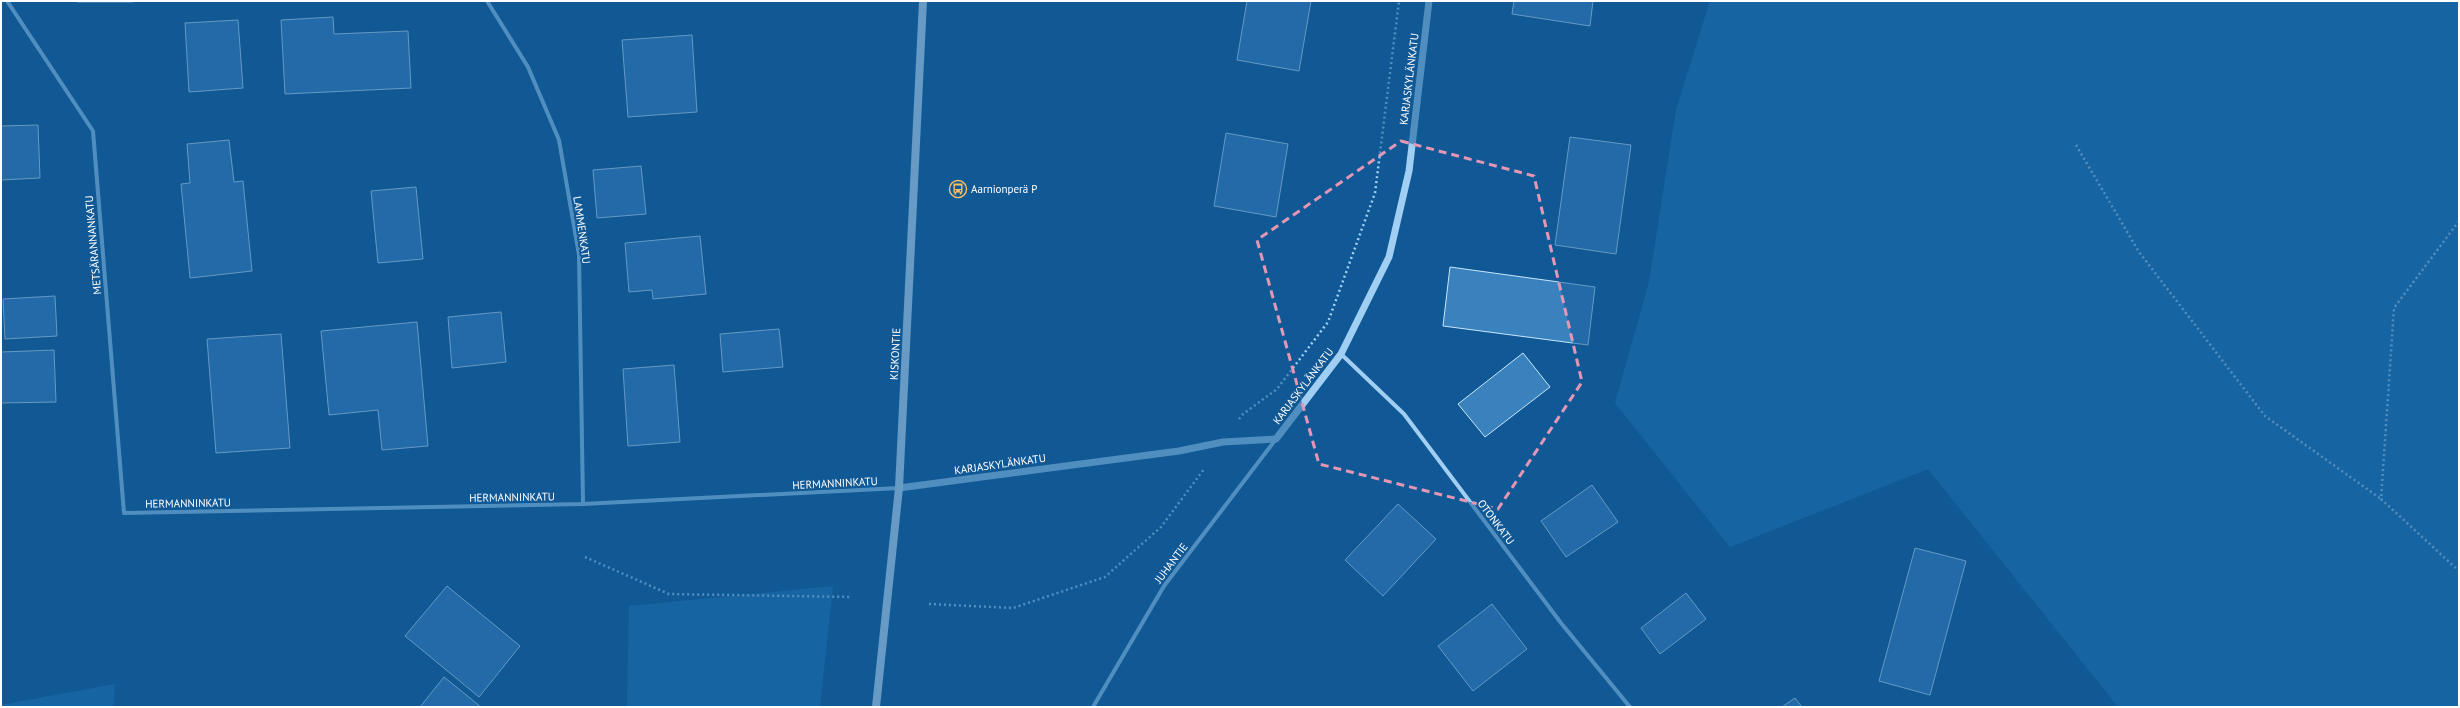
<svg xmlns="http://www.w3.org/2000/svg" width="2460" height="708" viewBox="0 0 2460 708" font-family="'PT Sans',sans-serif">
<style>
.green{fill:#2072b3}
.building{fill:#3a82be;stroke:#c9e6fd}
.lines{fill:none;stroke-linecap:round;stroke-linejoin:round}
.path{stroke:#a1cff3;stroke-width:2.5;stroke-dasharray:2 3;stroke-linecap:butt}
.minor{stroke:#a1cff3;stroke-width:4}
.tertiary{stroke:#a1cff3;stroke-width:7}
.secondary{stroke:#d0e8fd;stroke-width:8}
.marked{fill:none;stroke:#e497b5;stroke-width:3;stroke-dasharray:8 5;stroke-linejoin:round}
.labels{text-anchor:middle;stroke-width:4;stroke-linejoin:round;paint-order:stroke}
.street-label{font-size:11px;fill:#fff;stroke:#115996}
.poi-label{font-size:11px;fill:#fff;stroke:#115996;text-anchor:start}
</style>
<rect width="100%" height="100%" fill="#115996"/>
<g class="green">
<polygon points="1710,1 2459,1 2459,707 2118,707 1928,469 1730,547 1615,403 1649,282 1676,110"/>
<polygon points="833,586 820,707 627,707 629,606"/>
<polygon points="115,684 113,707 1,707 1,705"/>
</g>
<g class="building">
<rect x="78" y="1" width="54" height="1"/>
<polygon points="1247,1 1311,1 1299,71 1237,60"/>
<polygon points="1514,1 1593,1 1590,26 1512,14"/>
<polygon points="333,17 334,34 408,31 411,88 285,94 281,20"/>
<polygon points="238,20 243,88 189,92 185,23"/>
<polygon points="692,35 697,112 628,117 622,40"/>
<polygon points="38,125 40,178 1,180 1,126"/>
<polygon points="1226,133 1288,144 1276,217 1214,206"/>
<polygon points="1570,137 1631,145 1616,254 1555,245"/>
<polygon points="229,140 234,182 243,181 252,271 190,278 181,184 190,183 187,144"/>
<polygon points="641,166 646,214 597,218 593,170"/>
<polygon points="416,187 423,259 378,263 371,191"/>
<polygon points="700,236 706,294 653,299 652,290 629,292 625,243"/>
<polygon points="1450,267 1595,287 1588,345 1443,326"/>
<polygon points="55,296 57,336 5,339 3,299"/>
<polygon points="501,312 506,362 452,368 448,317"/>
<polygon points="417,322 428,446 382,450 378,410 329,415 321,331"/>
<polygon points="779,329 783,367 723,372 720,334"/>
<polygon points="281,334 290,448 216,453 207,339"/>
<polygon points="54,350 56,402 1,403 1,352"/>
<polygon points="1523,353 1550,387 1485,437 1458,404"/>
<polygon points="674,365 680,442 628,446 623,369"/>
<polygon points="1592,485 1618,522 1566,557 1541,521"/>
<polygon points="1398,504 1436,539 1383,596 1345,560"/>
<polygon points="1915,548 1966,561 1930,695 1879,681"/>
<polygon points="447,586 520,646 479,697 405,636"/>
<polygon points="1686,593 1706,619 1660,654 1641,628"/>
<polygon points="1492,604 1527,649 1473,691 1438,646"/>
<polygon points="444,677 481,707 420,707"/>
<polygon points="1795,698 1802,707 1782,707"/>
</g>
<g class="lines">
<g class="path">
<polyline points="2076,145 2139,252 2265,416 2381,499"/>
<polyline points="2459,221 2394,308 2381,499 2459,571"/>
<polyline points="1239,419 1243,414 1277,389 1328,322 1375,193 1399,1"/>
<polyline points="585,557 669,594 852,597"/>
<polyline points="929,604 1013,608 1105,577 1161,527 1204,469"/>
</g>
<g class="minor">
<polyline points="7,1 93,131 124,513 583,504 899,488"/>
<polyline points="487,1 528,67 559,140 579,255 583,504"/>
<polyline points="1341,354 1404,414 1561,623 1630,707"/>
<polyline points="1093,707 1164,586 1276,439"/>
</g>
<polyline class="tertiary" points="899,488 1179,451 1223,442 1276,439 1341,354 1389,257 1409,171 1429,1"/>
<polyline class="secondary" points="876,707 899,488 923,1"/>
</g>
<path d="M0 0H2460V708H0ZM1401 141 1534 176 1582 382 1498 509 1319 464 1257 240Z" fill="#115996" fill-opacity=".55" fill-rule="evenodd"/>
<path class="marked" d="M1401 141 1534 176 1582 382 1498 509 1319 464 1257 240Z"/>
<defs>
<g id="bus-ring" transform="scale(0.9)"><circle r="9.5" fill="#115996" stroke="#ffc263" stroke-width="1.5"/><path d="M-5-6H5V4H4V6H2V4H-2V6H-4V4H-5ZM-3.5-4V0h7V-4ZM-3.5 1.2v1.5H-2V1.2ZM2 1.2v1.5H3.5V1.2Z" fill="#ffc263"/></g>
</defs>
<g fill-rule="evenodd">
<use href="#bus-ring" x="958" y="189"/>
</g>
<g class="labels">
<g class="street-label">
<text transform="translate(1409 79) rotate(-83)" y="4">KARJASKYLÄNKATU</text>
<text transform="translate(582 230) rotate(82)" y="4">LAMMENKATU</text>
<text transform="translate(93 245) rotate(-95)" y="4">METSÄRANNANKATU</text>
<text transform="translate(895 354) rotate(-87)" y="4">KISKONTIE</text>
<text transform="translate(1303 386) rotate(-53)" y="4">KARJASKYLÄNKATU</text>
<text transform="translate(1000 464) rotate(-8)" y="4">KARJASKYLÄNKATU</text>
<text transform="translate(835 483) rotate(-3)" y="4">HERMANNINKATU</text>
<text transform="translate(512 497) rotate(-1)" y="4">HERMANNINKATU</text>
<text transform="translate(188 503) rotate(-1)" y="4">HERMANNINKATU</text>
<text transform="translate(1496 522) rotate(53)" y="4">OTONKATU</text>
<text transform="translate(1171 563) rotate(-53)" y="4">JUHANTIE</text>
</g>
<g class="poi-label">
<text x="971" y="193">Aarnionperä P</text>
</g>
</g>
<rect width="2460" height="708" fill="none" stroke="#ffffff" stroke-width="4"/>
</svg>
